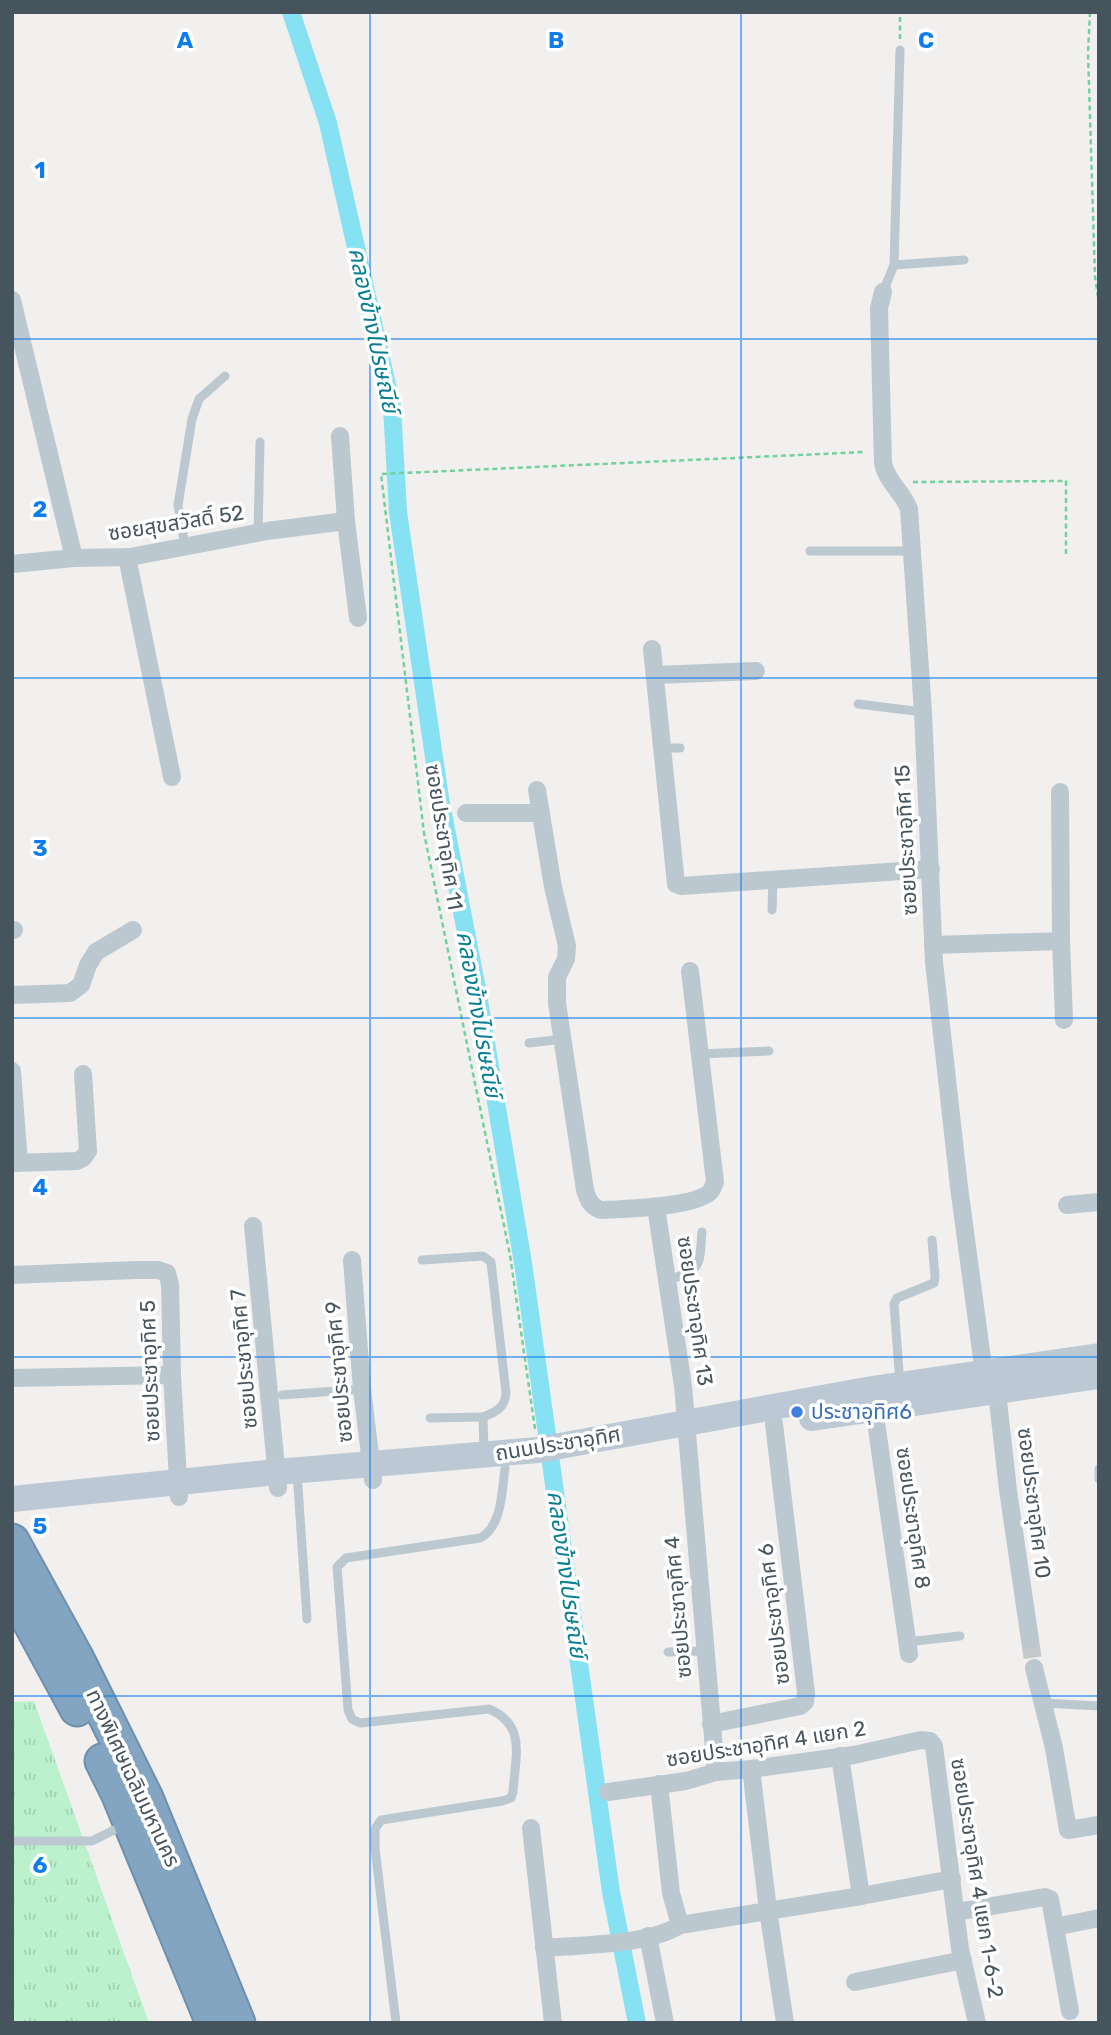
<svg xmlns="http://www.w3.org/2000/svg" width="1111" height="2035" viewBox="0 0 1111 2035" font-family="Rubik,'Noto Sans Thai',sans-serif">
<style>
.grass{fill:url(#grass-tufts)}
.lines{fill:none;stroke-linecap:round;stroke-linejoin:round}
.canal{stroke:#86e1f2;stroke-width:18}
.street-tunnel{stroke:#c7c8cb;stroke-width:18;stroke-dasharray:18 9;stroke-linecap:butt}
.highway-casing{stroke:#6f90ad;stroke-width:37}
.path{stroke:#71d29d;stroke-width:2.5;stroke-dasharray:5 3.5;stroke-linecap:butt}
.lane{stroke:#bcc8cf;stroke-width:9}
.street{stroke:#bcc8cf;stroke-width:18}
.secondary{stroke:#bcc9d4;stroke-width:26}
.highway{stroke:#84a5c1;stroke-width:33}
.grid{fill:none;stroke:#0d7cee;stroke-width:2;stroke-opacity:0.55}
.shop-dot{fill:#3f7fe0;stroke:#fff;stroke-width:2.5}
.labels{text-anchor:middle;stroke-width:7;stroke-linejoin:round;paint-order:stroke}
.street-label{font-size:21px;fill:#46545e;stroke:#fff}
.shop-label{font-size:21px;fill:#366cbe;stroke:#fff;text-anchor:start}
.water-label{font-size:23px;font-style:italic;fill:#067e93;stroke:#fff}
.grid-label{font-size:23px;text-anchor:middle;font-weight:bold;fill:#0d7cee;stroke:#fff;stroke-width:7;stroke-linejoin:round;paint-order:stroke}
</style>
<defs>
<pattern id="grass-tufts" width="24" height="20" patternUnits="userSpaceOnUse" patternTransform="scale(1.75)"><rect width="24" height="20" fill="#bbf2cd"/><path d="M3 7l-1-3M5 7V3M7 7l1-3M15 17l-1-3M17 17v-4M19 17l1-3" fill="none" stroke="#a2d1b2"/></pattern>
</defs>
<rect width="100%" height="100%" fill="#f2efef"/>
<polygon class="grass" points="34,1701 149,2023 12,2023 12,1702"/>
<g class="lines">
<polyline class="canal" points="291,12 328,123 392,407 398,512 440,798 477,989 523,1263 611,1892 637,2023"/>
<polyline class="street-tunnel" points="1030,1640 1034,1668"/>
<g class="highway-casing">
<g id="highway">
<polyline points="12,1541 77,1659 146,1798 238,2023"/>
<polyline points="12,1589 77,1709"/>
<polyline points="102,1761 118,1793 213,2023"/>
</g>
</g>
<g class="path">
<polyline points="1090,12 1088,53 1095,277 1099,303"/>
<polyline points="900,39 900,12"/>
<polyline points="913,482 1066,481 1066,556"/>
<polyline points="535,1429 510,1255 424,833 381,474 865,452"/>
</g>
<g class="lane">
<polyline points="894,265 900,50"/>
<polyline points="883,292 894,265 964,260"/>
<polyline points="258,533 260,442"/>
<polyline points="185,546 178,505 192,419 199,399 225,376"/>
<polyline points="810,551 911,551"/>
<polyline points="858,704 923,712"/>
<polyline points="661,748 680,748"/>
<polyline points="772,910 773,880"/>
<polyline points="529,1043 563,1039"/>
<polyline points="700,1054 769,1051"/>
<path d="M422 1260 483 1256 491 1262 506 1393C505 1408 496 1412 483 1417L484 1450"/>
<path d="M668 1280C703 1269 699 1266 702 1232"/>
<polyline points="900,1384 894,1304 897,1298 934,1283 935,1276 932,1240"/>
<polyline points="282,1395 362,1389"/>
<polyline points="430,1418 483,1417"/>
<polyline points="1099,1469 1099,1479"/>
<polyline points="297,1472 307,1619"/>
<polyline points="907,1642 960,1636"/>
<polyline points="668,1652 704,1651"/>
<polyline points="1043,1703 1099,1706"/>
<polyline points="12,1841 92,1841 114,1830"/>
<path d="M396 2023 375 1848V1829L381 1820 502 1801 511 1798 513 1792C515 1757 527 1725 489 1709L360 1723 352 1719 348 1710 337 1567 346 1558 480 1538C502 1527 502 1491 505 1468"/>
</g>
<g class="street">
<path d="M883 292 879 308 883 463C886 481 903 492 909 509L923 712 934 962 959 1187 985 1381"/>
<polyline points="12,300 74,558"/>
<polyline points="340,436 346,521 358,618"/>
<polyline points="127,557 172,777"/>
<polyline points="12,564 74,558 130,557 267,531 346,521"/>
<polyline points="652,649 676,884 681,886 931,869"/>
<polyline points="655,675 756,671"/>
<path d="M537 790 553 887 567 946 566 959 557 977V1003L585 1190C588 1200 591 1207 601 1210 623 1209 695 1207 710 1192 713 1189 713 1186 715 1182L690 971"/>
<polyline points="1060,792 1061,941 1064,1020"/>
<polyline points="466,813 541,813"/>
<polyline points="12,930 14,930"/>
<polyline points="933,945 1061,941"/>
<polyline points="12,995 70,993 81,985 88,965 96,952 133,930"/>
<polyline points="12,1071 19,1163"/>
<polyline points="12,1163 77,1161 83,1158 88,1151 83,1074"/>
<polyline points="1067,1205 1099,1202"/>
<polyline points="656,1207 683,1386 716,1772"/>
<polyline points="253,1226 278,1488"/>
<polyline points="352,1260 362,1389 373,1480"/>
<polyline points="12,1275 136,1270 158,1270 167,1273 170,1284 172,1375 179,1497"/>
<polyline points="12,1378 172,1375"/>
<polyline points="996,1383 1008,1490 1030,1640"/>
<polyline points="873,1401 909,1654"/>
<polyline points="1034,1668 1054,1748 1068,1830 1099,1825"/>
<polyline points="711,1724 800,1706 805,1702 806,1693 774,1424"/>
<polyline points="840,1756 861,1896"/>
<polyline points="751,1769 768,1910 785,2023"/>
<polyline points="659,1784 671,1893 680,1925"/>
<polyline points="608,1792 686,1781 716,1772 751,1769 854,1755 921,1740 930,1741 934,1746 960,1949 977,2023"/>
<polyline points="531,1828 553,2023"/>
<polyline points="956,1912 1045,1897 1050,1899 1070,2011"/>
<polyline points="1055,1927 1099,1918"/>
<polyline points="648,1936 665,2023"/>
<path d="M544 1948C582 1945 649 1945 680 1925L861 1896 952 1879"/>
<polyline points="855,1982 963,1960"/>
</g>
<g class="secondary">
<polyline points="812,1418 1099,1376"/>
<polyline points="12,1499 277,1472 538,1450 872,1389 1099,1356"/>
</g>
<use href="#highway" class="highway"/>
</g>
<path class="grid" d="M370 12V2023M741 12V2023M12 339H1099M12 678H1099M12 1018H1099M12 1357H1099M12 1696H1099"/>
<circle class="shop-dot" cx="797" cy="1412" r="7"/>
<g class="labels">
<g class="street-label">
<text transform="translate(176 523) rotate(-9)" y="7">ซอยสุขสวัสดิ์ 52</text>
<text transform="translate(444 837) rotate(81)" y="7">ซอยประชาอุทิศ 11</text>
<text transform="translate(906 840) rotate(-93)" y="7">ซอยประชาอุทิศ 15</text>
<text transform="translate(695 1311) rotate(82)" y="7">ซอยประชาอุทิศ 13</text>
<text transform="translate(244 1359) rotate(-95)" y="7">ซอยประชาอุทิศ 7</text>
<text transform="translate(150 1371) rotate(-92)" y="7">ซอยประชาอุทิศ 5</text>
<text transform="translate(339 1372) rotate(-95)" y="7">ซอยประชาอุทิศ 9</text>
<text transform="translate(558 1444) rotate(-9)" y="7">ถนนประชาอุทิศ</text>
<text transform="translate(1034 1503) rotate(83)" y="7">ซอยประชาอุทิศ 10</text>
<text transform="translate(913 1518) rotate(82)" y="7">ซอยประชาอุทิศ 8</text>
<text transform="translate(678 1607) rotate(-95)" y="7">ซอยประชาอุทิศ 4</text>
<text transform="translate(774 1614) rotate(-97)" y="7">ซอยประชาอุทิศ 6</text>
<text transform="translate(766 1744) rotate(-9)" y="7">ซอยประชาอุทิศ 4 แยก 2</text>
<text transform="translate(133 1778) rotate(65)" y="7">ทางพิเศษเฉลิมมหานคร</text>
<text transform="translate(977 1878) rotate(81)" y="7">ซอยประชาอุทิศ 4 แยก 1-6-2</text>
</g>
<g class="shop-label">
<text x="811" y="1419">ประชาอุทิศ6</text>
</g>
<g class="water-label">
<text transform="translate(374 330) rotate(78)" y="8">คลองข้างไปรษณีย์</text>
<text transform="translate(479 1014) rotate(80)" y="8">คลองข้างไปรษณีย์</text>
<text transform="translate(567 1574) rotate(82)" y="8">คลองข้างไปรษณีย์</text>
</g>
</g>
<g class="grid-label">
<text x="185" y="48">A</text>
<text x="556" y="48">B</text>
<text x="926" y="48">C</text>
<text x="40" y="178">1</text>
<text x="40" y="517">2</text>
<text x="40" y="856">3</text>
<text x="40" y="1195">4</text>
<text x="40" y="1534">5</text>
<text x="40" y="1873">6</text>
</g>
<rect width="1111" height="2035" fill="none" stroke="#46545e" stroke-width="28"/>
</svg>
